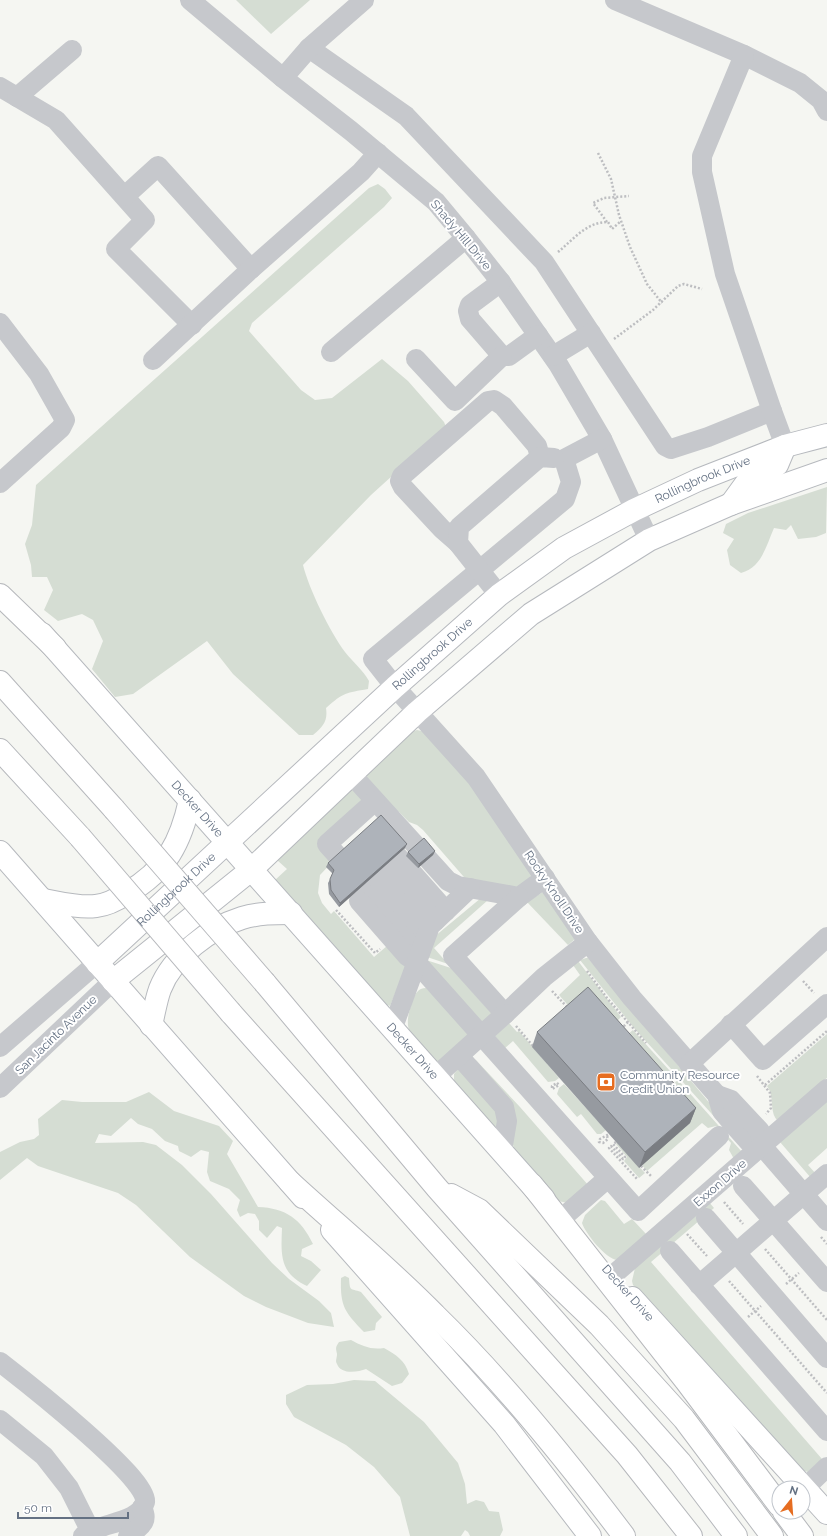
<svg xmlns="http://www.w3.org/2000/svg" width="827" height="1536" viewBox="0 0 827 1536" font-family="Raleway,sans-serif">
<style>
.green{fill:#d5ddd3}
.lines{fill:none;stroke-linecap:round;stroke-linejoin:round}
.major-casing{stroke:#b6b9be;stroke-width:24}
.highway-casing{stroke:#b6b8bc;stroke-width:24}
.path{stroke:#bdbec1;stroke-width:2.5;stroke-dasharray:2 2;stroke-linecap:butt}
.minor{stroke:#c6c8cc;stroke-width:20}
.major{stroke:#fff;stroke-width:22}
.highway{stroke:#fff;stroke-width:22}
.highway-bridge-casing{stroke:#b6b8bc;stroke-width:24;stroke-linecap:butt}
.highway-bridge{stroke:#fff;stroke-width:22}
.wall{fill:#969aa0}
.shaded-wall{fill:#7a7d82}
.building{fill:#aeb3ba;stroke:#7a7d82}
.labels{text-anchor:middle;stroke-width:4;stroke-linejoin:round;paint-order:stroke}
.street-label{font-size:12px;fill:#647183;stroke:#fff}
.poi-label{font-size:12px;fill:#647183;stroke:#fff;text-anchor:start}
</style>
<rect width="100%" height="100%" fill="#f5f6f2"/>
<g class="green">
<polygon points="236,0 310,0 271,34"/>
<path d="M378 184 385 189 392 198 384 207 252 323 249 331 301 390 315 400 332 398 382 359 408 381 444 422 446 427 371 495 303 565C309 589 330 632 345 652 353 662 363 670 369 681L368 689C346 693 344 692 326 708 328 721 323 727 313 735H299L233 674 207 641 133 694 115 697 92 669 103 641 93 620 82 614 58 621 44 610 53 590 47 577H32L31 565 25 544 32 525 36 485 369 188Z"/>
<path d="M827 487 826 533 816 537 798 539 791 525 786 530 774 528C766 546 762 567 741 573L730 565 727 550 734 539 723 533 726 524 748 513Z"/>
<polygon points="417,730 426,732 462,773 532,873 530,878 518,888 470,884 423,830 417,825 409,822 399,812 388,808 365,775 411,732"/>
<polygon points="353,788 363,799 351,810 335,859 320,875 318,893 322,903 331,914 334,911 374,957 387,946 406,967 390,1006 382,1003 274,881 287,869 277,860"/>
<polygon points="543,892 575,939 568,945 527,902"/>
<polygon points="481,898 488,900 434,948 448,964 427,957 434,937"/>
<polygon points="586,958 588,958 738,1137 720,1123 634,1028 580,960"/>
<polygon points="426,960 451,968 493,1015 483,1025"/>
<polygon points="578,961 621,1017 615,1023 573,1011 559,995 580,975 573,965"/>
<path d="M426 988 472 1035 439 1062 433 1060C413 1037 401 1034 412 1002 415 994 418 988 426 988Z"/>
<polygon points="509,1023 517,1032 519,1031 559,1078 555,1081 548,1082 513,1041 505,1048 495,1036"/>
<polygon points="633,1030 670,1071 656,1085 626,1036"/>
<path d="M827 1034V1078L777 1120C769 1111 775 1096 767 1086Z"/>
<polygon points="475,1059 520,1107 589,1186 568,1203 558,1201 514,1149 511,1136"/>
<polygon points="460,1067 499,1107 497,1127 493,1126 454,1084 454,1074"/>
<polygon points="678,1080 742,1152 734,1159 729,1150 731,1143 716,1126 708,1128 702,1123 647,1171 642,1165 664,1093"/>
<polygon points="564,1084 606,1130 601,1134 597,1134 581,1114 577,1117 557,1094 559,1088"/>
<path d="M149 1092 174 1111 219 1126 233 1141 227 1154 258 1207C286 1208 301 1219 313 1244L302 1249 301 1256 311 1261 321 1270 307 1286C279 1273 281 1254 282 1228L277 1226 267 1238 259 1230V1221L255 1214 248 1213 240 1217 237 1210 240 1200 229 1189 210 1181 207 1172 209 1152 201 1150 191 1157 179 1151 178 1146 165 1141 152 1129 138 1124 131 1118 111 1136 99 1134 95 1143 143 1142 156 1145 182 1165 211 1194 272 1263 289 1279 319 1301 331 1313 334 1327 308 1323 266 1307 244 1296 190 1257 136 1205 118 1193 38 1166 27 1158 0 1180V1152L20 1142 34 1139 39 1135 38 1119 62 1100 82 1102H126Z"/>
<polygon points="827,1101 827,1148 808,1165 816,1174 811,1178 780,1142"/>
<polygon points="617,1143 645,1173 639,1178 624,1161 627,1157 616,1144"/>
<path d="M601 1200 605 1201 624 1224 632 1219 647 1235 617 1260C606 1259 585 1233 582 1223L585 1215Z"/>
<polygon points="709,1202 714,1208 651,1262 822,1459 808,1472 797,1469 633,1285 632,1281 635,1268"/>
<path d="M345 1276 349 1278C350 1292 350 1288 361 1292L382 1317 376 1323 375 1330 364 1332C345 1312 340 1307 341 1278Z"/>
<path d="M351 1340C362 1346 371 1350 384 1348 396 1355 405 1360 409 1374L402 1383 392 1386 366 1369C358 1372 341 1375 337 1364 335 1361 337 1358 337 1354 336 1348 335 1348 339 1342Z"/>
<polygon points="354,1380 375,1381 424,1422 458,1463 465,1484 467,1504 476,1500 484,1502 489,1511 499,1512 503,1530 500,1536 470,1536 468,1532 465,1530 461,1536 410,1536 400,1497 374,1467 346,1445 294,1417 286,1404 286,1395 307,1385 333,1384"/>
</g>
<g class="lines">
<g class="major-casing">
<g id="major">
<polyline points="731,504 747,482 777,465 785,446"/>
<path id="s1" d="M42 634 544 1199"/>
<polyline points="0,852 303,1197"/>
<path d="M44 900C60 903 79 908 96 906 106 905 118 899 127 893 166 871 181 842 190 800"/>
<path id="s2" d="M97 963 395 687 499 595 564 548 634 510 698 480 785 446 827 435"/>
<polyline points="113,981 252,869 417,712 531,614 649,540 731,504 827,470"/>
<path d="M151 1025C154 1013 156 1000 160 989 173 956 210 928 242 918 259 913 275 913 291 913"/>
<polyline points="332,1230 504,1424 590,1536"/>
<polyline points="632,1298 827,1513"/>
</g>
</g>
<g class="highway-casing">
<g id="highway">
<polyline points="0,595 55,648"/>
<polyline points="0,682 114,809"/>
<polyline points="0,750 80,837"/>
<polyline points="265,983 437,1188 680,1462 736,1536"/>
<polyline points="231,1013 627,1455 691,1536"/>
<path d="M290 1182C338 1226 389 1268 435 1315 504 1382 566 1459 624 1536"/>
<polyline points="532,1185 686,1381 779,1505"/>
<polyline points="451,1195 479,1210 599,1325 684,1419 772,1536"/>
<polyline points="784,1512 802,1536"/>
</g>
</g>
<g class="path">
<polyline points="598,153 611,179 619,215 630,247 647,284 662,303"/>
<polyline points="607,222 593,203 604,198 629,196"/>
<path d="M558 252C573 240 586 222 608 222L612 229 621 221"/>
<polyline points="614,339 653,310 678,286 684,284 702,289"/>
<polyline points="336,910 375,953 380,949"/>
<polyline points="587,971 607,998 646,1043"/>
<polyline points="803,981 814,993"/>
<polyline points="552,991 568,1008"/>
<polyline points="516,1026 533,1046"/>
<polyline points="623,1030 623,1027 628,1022"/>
<polyline points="757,1076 770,1093 771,1108 766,1114"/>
<polygon points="557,1083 559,1085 552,1089 552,1086"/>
<polyline points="765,1085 827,1031"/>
<polyline points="607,1136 608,1139 603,1143 599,1142 600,1139 609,1134"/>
<polyline points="616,1142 613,1144 625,1157 623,1159 611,1146 609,1148 637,1179"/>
<polyline points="641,1166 652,1177"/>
<polyline points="724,1202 743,1224"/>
<polyline points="687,1234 707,1256"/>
<polyline points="821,1237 827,1244"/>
<polyline points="765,1249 827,1320"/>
<polyline points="729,1281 827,1393"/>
<polyline points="786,1284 799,1273"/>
<polyline points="748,1317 761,1306"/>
</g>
<g class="minor">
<polyline points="190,0 283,78 351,131 436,202 466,238 500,281 558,364 602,439 649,540"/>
<polyline points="615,0 744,55 800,83 821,100 827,111"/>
<polyline points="309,48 406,116 544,262 665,446 671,449 708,437 772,411 785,446"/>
<polyline points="744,55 702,156 702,172 725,274 772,411"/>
<polyline points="283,78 309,48 364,0"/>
<polyline points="0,87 56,120 145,220 116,249 192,325"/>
<polyline points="17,97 72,50"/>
<polyline points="125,196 158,166 251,269"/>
<polyline points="501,282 470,305 468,311 470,319 502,356 509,356 538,335"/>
<polyline points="0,323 39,374 65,420 61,428 0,483"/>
<polyline points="331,352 466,238"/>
<polyline points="553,356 591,333"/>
<polyline points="416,359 455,401 502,356"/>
<polyline points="153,360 251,269 361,172 378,153"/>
<polyline points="602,439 564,459 571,482 565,499 373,659 395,687 476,777 588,942 632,998 717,1095 722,1111 733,1124 749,1142 762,1146"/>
<polyline points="458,543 442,529 403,487 400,481 402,476 488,401 494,400 503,406 537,446 540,457"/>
<polyline points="499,595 458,543 459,527 540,457 554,458"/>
<polyline points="352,775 448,881 458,886 519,897 545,878"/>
<polyline points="375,801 327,844 420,948"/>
<polyline points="378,834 446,911"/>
<polyline points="368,845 435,921"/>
<polyline points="357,855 426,933"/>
<polyline points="519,897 453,956 505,1014 544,977 588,942"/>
<polyline points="359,901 407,956 416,962 638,1211 719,1136"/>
<polyline points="731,1024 763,1060 827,1004"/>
<polyline points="393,1027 430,926 470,888"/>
<polyline points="0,1047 97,963"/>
<polyline points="459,1056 504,1107 507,1121 502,1151"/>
<polyline points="689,1064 827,937"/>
<polyline points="436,1076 505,1014"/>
<polyline points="0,1088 113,981"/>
<polyline points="717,1095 731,1100 760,1131 762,1146"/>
<polyline points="762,1146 827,1221"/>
<polyline points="743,1186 827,1282"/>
<polyline points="706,1218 827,1358"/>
<polyline points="561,1219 608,1178"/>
<polyline points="670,1251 827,1431"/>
<polyline points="612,1276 827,1089"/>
<polyline points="699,1285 827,1174"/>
<path d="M0 1362C22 1379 150 1479 145 1502 139 1524 99 1522 83 1536"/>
<polyline points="0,1420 44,1456 69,1488 90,1530"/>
<polyline points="805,1488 827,1467"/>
<path d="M128 1536C138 1528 150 1523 142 1508"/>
</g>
<use href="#major" class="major"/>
<use href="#highway" class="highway"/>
<g class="highway-bridge-casing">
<g id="highway-bridge">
<polyline points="114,809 265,983"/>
<polyline points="80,837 231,1013"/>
</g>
</g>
<use href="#highway-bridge" class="highway-bridge"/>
</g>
<g class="wall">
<polygon points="405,848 339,907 329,894 328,883 333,874 326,867 328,863"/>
<polygon points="435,851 433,855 418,868 406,856 408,852"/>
<polygon points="537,1032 696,1108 690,1123 639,1168 532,1047"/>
</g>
<g class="shaded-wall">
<polygon points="407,844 405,848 339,907 340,903"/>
<polygon points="435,851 433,855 418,868 419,864"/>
<polygon points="696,1108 690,1123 639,1168 645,1152"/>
</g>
<g class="building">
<polygon points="381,815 407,844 340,903 331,890 330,879 334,870 328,863"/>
<polygon points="424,838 435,851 419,864 408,852"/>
<polygon points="588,987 696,1108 645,1152 537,1032"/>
</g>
<defs>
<g id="bank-square" transform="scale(1)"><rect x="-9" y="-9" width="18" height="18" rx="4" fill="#e66d21" stroke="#fff"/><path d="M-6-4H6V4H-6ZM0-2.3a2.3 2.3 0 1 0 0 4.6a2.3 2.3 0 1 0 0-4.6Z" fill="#fff"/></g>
</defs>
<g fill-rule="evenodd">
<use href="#bank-square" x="606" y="1082"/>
</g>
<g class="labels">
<g class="street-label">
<text transform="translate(461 235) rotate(50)" y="4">Shady Hill Drive</text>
<text dy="4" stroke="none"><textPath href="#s2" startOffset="780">Rollingbrook Drive</textPath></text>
<text dy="4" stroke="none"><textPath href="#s2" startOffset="456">Rollingbrook Drive</textPath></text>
<text dy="4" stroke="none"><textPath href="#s1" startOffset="234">Decker Drive</textPath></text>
<text dy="4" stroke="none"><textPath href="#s2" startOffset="108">Rollingbrook Drive</textPath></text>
<text transform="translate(554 892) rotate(56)" y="4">Rocky Knoll Drive</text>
<text transform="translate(56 1035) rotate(-44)" y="4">San Jacinto Avenue</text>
<text dy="4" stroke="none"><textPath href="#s1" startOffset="558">Decker Drive</textPath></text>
<text transform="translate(720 1183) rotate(-41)" y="4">Exxon Drive</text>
<text transform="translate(628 1293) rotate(48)" y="4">Decker Drive</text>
</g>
<g class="poi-label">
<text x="620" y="1079">Community Resource<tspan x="620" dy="14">Credit Union</tspan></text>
</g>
</g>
<g transform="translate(791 1500) rotate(17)"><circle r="19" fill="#ffffff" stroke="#c1c6cd"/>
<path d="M0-3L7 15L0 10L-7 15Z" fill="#e66d21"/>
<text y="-6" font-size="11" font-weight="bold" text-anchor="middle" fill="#647183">N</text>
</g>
<path d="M18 1512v6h110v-6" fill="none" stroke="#647183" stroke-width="2"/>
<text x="24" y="1512" font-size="12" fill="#647183" stroke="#ffffff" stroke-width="3" paint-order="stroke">50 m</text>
</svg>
